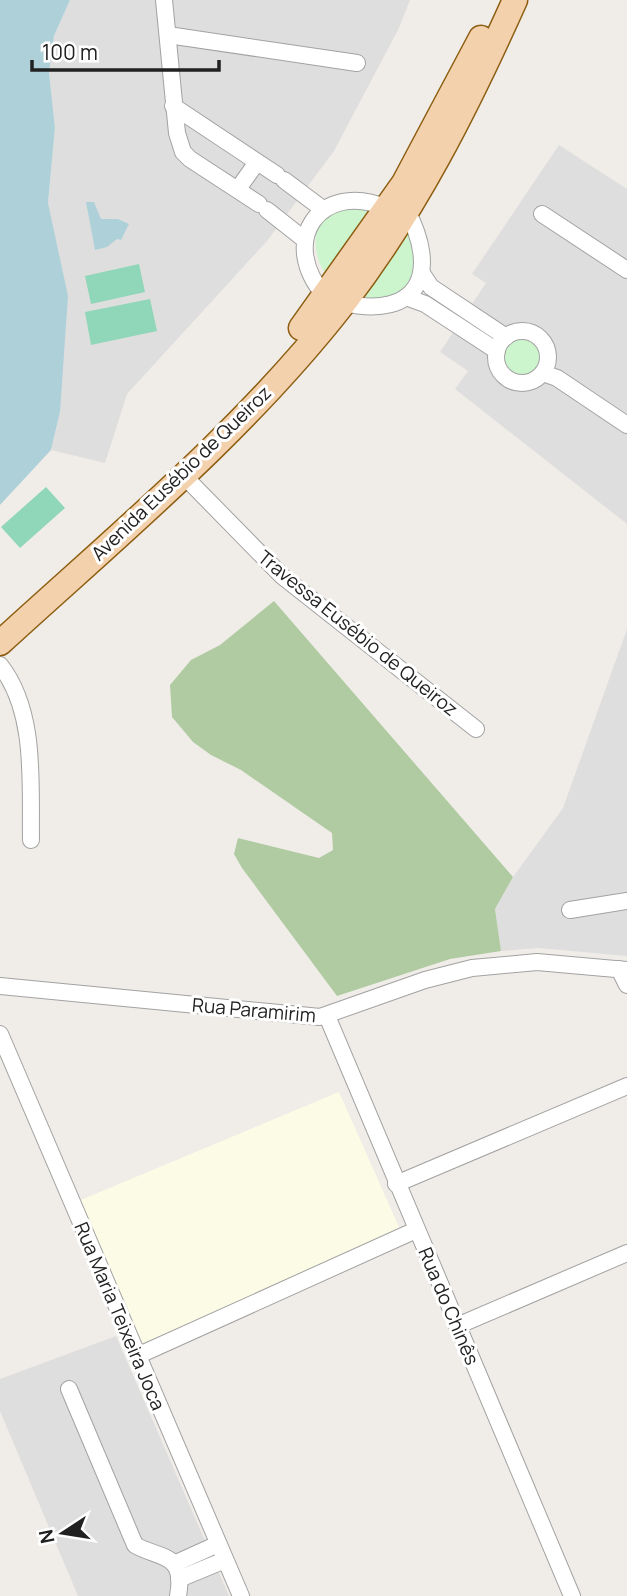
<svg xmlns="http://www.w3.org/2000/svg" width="627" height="1596" viewBox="0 0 627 1596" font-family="Manrope,sans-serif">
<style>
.residential{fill:#dfdede}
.education{fill:#fcfbe6}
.forest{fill:#b0cba2}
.park{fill:#ccf4cd}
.pitch{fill:#90d6b8}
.water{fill:#aed1d9}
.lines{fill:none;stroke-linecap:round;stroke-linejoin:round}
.street-casing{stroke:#a2a2a2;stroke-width:18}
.primary-casing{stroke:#8d5e11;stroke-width:27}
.street{stroke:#fff;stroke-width:16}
.primary{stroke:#f2d1ac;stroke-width:24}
.labels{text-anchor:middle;stroke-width:6;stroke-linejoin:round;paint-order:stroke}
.street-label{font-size:19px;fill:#212121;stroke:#fff}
</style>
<rect width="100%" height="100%" fill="#f0ede9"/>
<g class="residential">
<polygon points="70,0 410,0 399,28 334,151 267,241 127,394 105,463 51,450 60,412 48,203 55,128 49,72 54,36"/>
<polygon points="559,145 627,189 627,524 455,389 468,371 440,352 486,283 472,274"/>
<polygon points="627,629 627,956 538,948 501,951 495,909 513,877 563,808"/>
<polygon points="116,1336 229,1596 78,1596 0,1411 0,1379"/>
</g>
<polygon class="education" points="339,1092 402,1234 138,1345 76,1202"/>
<polygon class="forest" points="274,601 513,877 495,909 501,951 450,959 337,996 242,868 234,854 238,838 319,858 333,850 332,833 241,770 211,755 193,742 172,717 170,685 191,660 220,645"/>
<g class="park">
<path d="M372 209 326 274C312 257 309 216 338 210 349 208 361 209 372 209Z"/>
<polygon points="404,233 409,233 417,247 411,286 379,301 362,298"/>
<circle cx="521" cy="356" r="19"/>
</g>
<g class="pitch">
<polygon points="139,264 145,292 91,304 85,276"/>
<polygon points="150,299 157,331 91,345 85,312"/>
<polygon points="46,487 65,508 20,548 1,527"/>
</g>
<g class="water">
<polygon points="0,0 70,0 54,36 49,72 55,128 48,203 68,296 60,412 51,450 0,505"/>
<polygon points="86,202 94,202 101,219 118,219 129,224 121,240 117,239 107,247 95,250"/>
</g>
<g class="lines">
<g class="street-casing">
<g id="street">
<polyline points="164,0 177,133 183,152 190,159 259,204"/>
<polyline points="168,35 357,63"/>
<polyline points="173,106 277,175"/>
<polyline points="284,180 324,210"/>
<polyline points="238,189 257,162"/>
<polyline points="267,210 305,240"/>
<polyline points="542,214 627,270"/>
<polyline points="423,275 431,287 506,337"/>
<path d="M326 297C277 243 319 179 387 208"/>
<polyline points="406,297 425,304 497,351"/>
<path d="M343 303C420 320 440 272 406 209"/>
<circle cx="522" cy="357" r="26"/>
<polyline points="543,373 557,378 627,425"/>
<polyline points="183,475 282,576 476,729"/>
<path d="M0 665C37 712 30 784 31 840"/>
<polyline points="570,910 627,901"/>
<polyline points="619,969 627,985"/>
<polyline points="0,986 320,1017 425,980 472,968 537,962 627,970"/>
<polyline points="327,1016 572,1596"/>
<polyline points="0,1034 241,1596"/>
<polyline points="396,1184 627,1086"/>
<polyline points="457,1326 627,1253"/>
<polyline points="137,1356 416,1230"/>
<path d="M69 1389 135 1545C159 1559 186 1552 178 1596"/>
<polyline points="174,1564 218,1544"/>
<polyline points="179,1579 225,1560"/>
</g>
</g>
<g class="primary-casing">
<g id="primary">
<polyline points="301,328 404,183 481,38"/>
<path d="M0 643C118 535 244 431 343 304 415 211 467 107 515 0"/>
</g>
</g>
<use href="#street" class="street"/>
<use href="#primary" class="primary"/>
</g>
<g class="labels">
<g class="street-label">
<text transform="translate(181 473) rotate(-44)" y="7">Avenida Eusébio de Queiroz</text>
<text transform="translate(358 633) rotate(39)" y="7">Travessa Eusébio de Queiroz</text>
<text transform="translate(254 1010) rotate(5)" y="7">Rua Paramirim</text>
<text transform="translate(449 1306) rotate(67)" y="7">Rua do Chinês</text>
<text transform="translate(120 1316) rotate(67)" y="7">Rua Maria Teixeira Joca</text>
</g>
</g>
<g transform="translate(63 1533) rotate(258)" stroke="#ffffff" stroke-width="5" paint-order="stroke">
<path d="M0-5L12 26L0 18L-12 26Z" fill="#212121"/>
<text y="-10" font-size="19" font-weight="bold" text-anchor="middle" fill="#212121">N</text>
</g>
<path d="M32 60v10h187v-10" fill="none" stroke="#212121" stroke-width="3.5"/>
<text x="42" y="60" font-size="21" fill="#212121" stroke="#ffffff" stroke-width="5" paint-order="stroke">100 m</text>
</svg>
